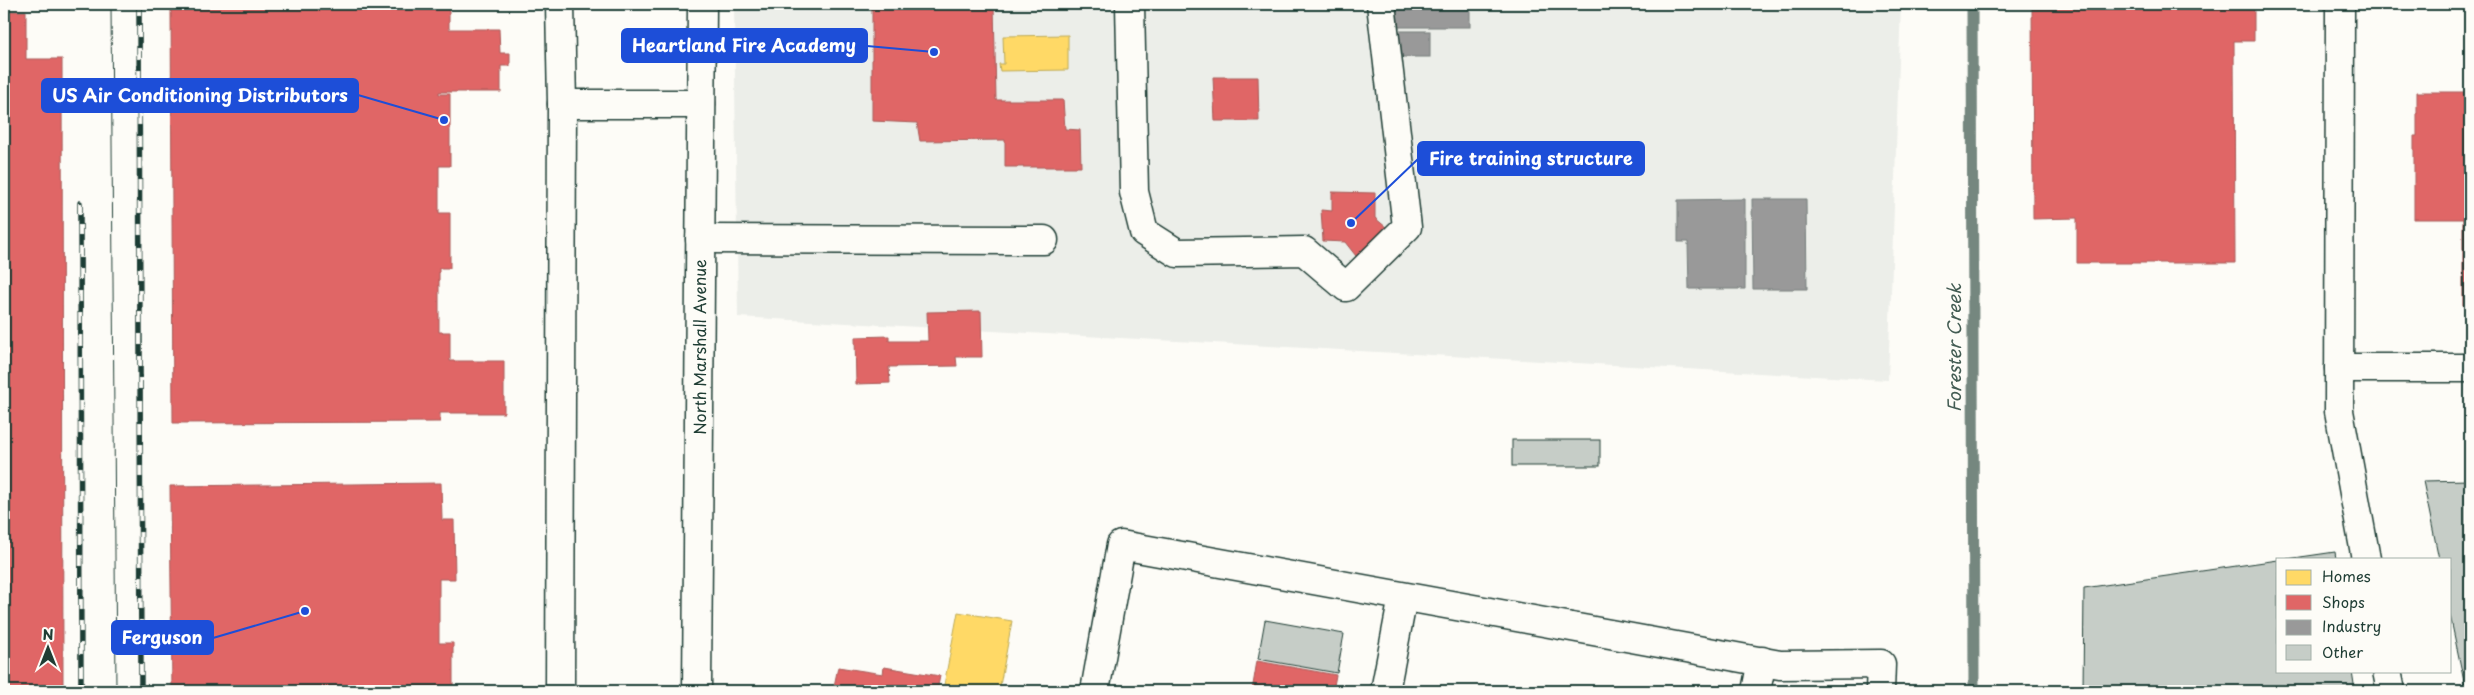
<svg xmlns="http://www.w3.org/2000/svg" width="2474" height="695" viewBox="0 0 2474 695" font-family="'Playpen Sans',sans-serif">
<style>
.built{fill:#eceee9}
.homes{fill:#ffd966;stroke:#bcaa57}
.shops{fill:#e06666;stroke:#a65a57}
.industry{fill:#999;stroke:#747d7b}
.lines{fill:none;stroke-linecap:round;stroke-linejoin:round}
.stream{stroke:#75877f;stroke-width:11}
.building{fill:#c6cdc7;stroke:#1f3d34}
.minor-casing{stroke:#1f3d34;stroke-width:31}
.major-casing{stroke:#1f3d34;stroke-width:31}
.minor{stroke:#fdfcf7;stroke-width:28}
.major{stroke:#fdfcf7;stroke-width:28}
.tram{stroke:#1f3d34;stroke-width:1}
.rail-casing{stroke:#1f3d34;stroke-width:5.5}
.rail{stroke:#fdfcf7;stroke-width:4;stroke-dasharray:11;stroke-linecap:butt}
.labels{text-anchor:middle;stroke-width:5;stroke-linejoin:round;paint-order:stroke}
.street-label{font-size:16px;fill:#1f3d34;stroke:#fdfcf7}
.water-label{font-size:18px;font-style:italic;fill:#435c53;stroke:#fdfcf7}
.leader{fill:none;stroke:#1d4ed8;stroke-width:2}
.callout-dot{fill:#1d4ed8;stroke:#fdfcf7;stroke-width:2}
.callout{fill:#1d4ed8;stroke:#1d4ed8;stroke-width:2}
.callout-label{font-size:18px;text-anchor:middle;font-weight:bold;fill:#fff}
</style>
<rect width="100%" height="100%" fill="#fdfcf7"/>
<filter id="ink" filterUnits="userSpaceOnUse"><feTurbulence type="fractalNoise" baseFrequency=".02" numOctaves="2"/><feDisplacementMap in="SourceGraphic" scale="10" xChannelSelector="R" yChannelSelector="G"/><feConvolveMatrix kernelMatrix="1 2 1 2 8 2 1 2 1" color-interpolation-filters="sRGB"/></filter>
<g filter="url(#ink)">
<polygon class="built" points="734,4 1901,4 1888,380 738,317"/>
<g class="homes">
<polygon points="1068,35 1068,70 1000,71 999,64 1004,64 1003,36"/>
<polygon points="958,612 1012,621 999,691 976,691 944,685"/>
</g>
<g class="shops">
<polygon points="171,4 449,4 449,29 499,29 500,53 510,53 510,66 501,66 501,92 439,92 439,94 450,94 450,166 439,166 439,213 450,213 450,268 439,268 439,332 450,332 450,361 504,361 504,413 440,413 440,422 173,423"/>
<polygon points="872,4 994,4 996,100 1063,100 1065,129 1080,130 1081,167 1005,167 1005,140 920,141 917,123 872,121"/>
<polygon points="2032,4 2254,4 2254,41 2234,41 2235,263 2077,263 2077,218 2033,219"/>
<polygon points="4,11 26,11 26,59 62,59 63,691 4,691"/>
<polygon points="1213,77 1258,77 1259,121 1215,121"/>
<polygon points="2417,92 2470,92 2470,305 2463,305 2463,219 2414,219 2414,136 2417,136"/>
<polygon points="1332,192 1375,193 1375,218 1387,228 1356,256 1345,242 1323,241 1321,210 1332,211"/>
<polygon points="981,311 982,357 956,357 957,366 889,367 890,383 856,384 855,337 889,336 889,341 928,341 927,312"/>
<polygon points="441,483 442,520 454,520 455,579 439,579 439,643 453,643 453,691 172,691 170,486"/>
<polygon points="1257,661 1336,675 1333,691 1252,691"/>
<polygon points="838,667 883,674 884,667 940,676 938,686 945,687 944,691 833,691"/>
<polygon points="947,687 968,691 946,691"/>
</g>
<g class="industry">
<rect x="1387" y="4" width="83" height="23"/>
<rect x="1386" y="31" width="44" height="26"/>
<polygon points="1745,199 1745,289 1689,289 1688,242 1678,242 1678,200"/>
<polygon points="1752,199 1806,199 1807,289 1753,289"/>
</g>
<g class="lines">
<polyline class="stream" points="1972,4 1974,691"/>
</g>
<g class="building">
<rect x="1512" y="440" width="88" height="26"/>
<polygon points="2470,480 2470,691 2466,691 2450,615 2450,559 2439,559 2423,481"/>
<polygon points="2335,552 2336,559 2287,559"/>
<polygon points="2278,560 2278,671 2352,671 2355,691 2083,691 2084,588"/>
<polygon points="1265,620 1344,634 1337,673 1258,659"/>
</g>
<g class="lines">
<g class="minor-casing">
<g id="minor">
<polyline points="560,4 562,104 701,104"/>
<polyline points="1130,4 1134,192 1144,232 1177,253 1304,251 1346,287 1407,227 1381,4"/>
<polyline points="2340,4 2339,411 2366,559"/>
<polyline points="700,239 1044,240"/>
<polyline points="2339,368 2470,368"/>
<polyline points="2387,671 2391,691"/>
<polyline points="560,691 562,104"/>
<polyline points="1095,691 1121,545 1780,665 1881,664 1880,691"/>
<polyline points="1385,691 1403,597"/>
<polyline points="1756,691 1762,661"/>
</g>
</g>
<g class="major-casing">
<polyline id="major" points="697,691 702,4"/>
</g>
<use href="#minor" class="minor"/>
<use href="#major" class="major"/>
<polyline class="tram" points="111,4 116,691"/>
<g class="rail-casing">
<g id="rail">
<polyline points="139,4 141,691"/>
<polyline points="80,203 81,691"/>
</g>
</g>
<use href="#rail" class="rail"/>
</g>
</g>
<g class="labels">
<g class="street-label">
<text transform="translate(700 347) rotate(-90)" y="6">North Marshall Avenue</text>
</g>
<g class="water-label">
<text transform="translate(1955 348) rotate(-90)" y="6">Forester Creek</text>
</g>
</g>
<path class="leader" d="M934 52L867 46M444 120L358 95M1351 223L1418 159M305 611L213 638"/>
<g class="callout-dot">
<circle cx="934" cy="52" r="5"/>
<circle cx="444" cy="120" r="5"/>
<circle cx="1351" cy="223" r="5"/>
<circle cx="305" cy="611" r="5"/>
</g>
<g class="callout">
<rect x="622" y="29" width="245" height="33" rx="5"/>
<rect x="42" y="79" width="316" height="33" rx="5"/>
<rect x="1418" y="142" width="226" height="33" rx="5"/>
<rect x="112" y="621" width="101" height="33" rx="5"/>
</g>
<g class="callout-label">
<text x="744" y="52">Heartland Fire Academy</text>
<text x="200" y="102">US Air Conditioning Distributors</text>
<text x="1531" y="165">Fire training structure</text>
<text x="162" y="644">Ferguson</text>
</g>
<rect width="2474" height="695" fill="none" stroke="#fdfcf7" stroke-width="20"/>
<rect x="10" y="10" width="2454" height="675" fill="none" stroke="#1f3d34" stroke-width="2" filter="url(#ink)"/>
<rect x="2276" y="558" width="175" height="115" fill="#fdfcf7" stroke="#a4b0a9"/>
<rect x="2286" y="570" width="25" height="15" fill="#ffd966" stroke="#a4b0a9"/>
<text x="2322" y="582" font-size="15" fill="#1f3d34">Homes</text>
<rect x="2286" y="595" width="25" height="15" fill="#e06666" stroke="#a4b0a9"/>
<text x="2322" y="608" font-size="15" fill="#1f3d34">Shops</text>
<rect x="2286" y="620" width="25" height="15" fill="#999999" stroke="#a4b0a9"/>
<text x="2322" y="632" font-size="15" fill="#1f3d34">Industry</text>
<rect x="2286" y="645" width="25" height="15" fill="#c6cdc7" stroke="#a4b0a9"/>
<text x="2322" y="658" font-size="15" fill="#1f3d34">Other</text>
<g transform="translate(48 648)" stroke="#fdfcf7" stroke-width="4" paint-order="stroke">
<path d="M0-4L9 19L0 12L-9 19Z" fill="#1f3d34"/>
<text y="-8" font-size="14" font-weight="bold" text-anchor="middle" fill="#1f3d34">N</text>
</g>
</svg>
